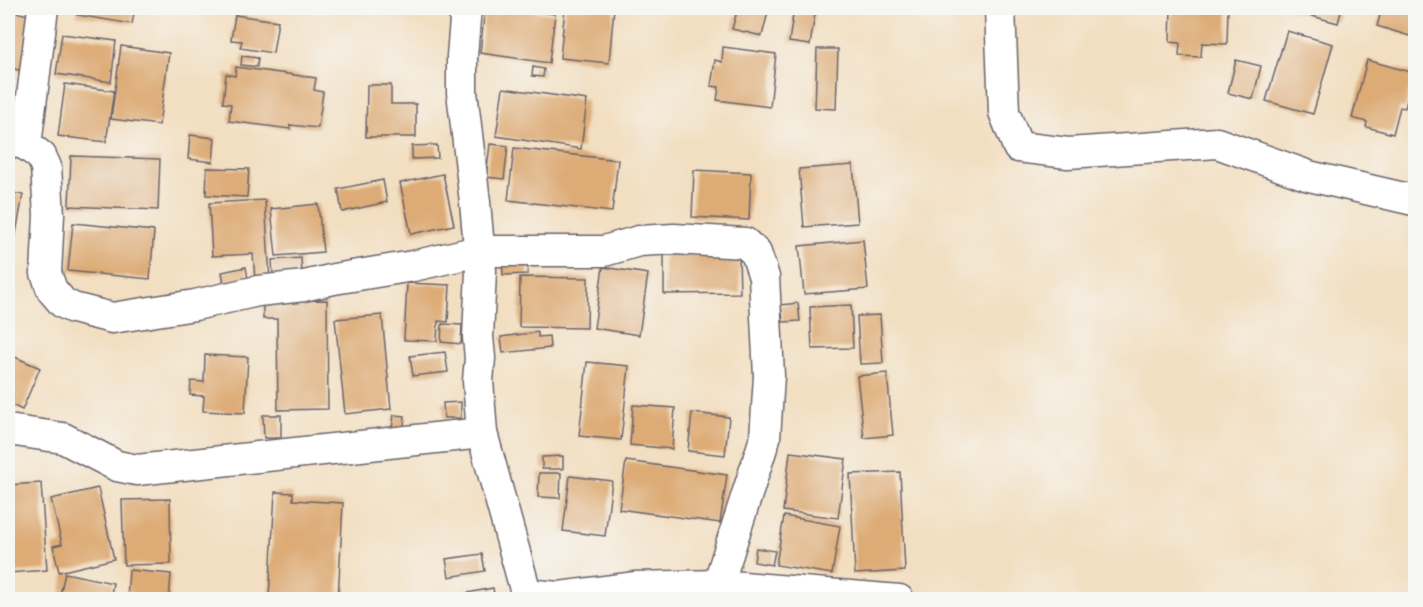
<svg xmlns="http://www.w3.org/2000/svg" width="1423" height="607" viewBox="0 0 1423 607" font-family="'Libre Caslon Text',serif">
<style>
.building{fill:#ddab76}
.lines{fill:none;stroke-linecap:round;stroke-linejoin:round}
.street-casing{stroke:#6b646a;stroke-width:33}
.street{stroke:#fff;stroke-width:30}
</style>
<rect width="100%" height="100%" fill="#f6f6f2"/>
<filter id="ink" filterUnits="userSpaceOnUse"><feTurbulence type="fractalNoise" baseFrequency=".0167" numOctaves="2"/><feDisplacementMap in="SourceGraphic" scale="12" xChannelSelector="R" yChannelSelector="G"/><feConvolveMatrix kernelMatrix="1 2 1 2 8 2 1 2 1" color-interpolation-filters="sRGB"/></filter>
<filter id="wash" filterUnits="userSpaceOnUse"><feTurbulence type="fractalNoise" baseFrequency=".008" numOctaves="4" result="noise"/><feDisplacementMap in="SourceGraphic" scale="24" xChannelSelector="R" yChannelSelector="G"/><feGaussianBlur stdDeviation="1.35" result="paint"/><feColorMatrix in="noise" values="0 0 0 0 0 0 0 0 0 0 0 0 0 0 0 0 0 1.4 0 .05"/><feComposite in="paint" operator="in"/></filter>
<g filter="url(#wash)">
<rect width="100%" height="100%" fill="#f2dec0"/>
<g id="blocks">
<g class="building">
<polygon points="78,8 135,8 132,24 77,15"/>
<polygon points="485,8 509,8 555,14 549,63 480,53"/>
<polygon points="565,8 614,8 609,63 560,58"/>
<polygon points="738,8 769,8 762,36 732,29"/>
<polygon points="794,8 816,8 810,45 789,42"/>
<polygon points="1171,8 1228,8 1227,44 1202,43 1201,57 1179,56 1180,43 1170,42"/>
<polygon points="1291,8 1342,8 1338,23 1290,10"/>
<polygon points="1382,8 1416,8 1416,38 1377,26"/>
<polygon points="8,10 35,17 26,72 11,68 13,60 8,58"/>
<polygon points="235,15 278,21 273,53 240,48 242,41 231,40"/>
<polygon points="1287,31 1333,44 1313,114 1266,101"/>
<polygon points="62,34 116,41 111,82 56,74"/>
<polygon points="121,46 169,53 159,125 111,119"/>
<polygon points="723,47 776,54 770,107 717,100 719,87 711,86 715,60 722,62"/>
<polygon points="817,49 838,49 836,109 815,108"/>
<polygon points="242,56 258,58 257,67 241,65"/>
<polygon points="1236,60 1261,66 1253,99 1228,93"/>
<polygon points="1367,60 1414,73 1405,108 1400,107 1393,134 1366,127 1367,122 1352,118"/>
<polygon points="236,67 316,78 314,90 323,92 318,128 290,125 290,129 229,121 231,104 223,103 226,74 235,76"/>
<polygon points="533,67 544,69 543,77 532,76"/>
<polygon points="65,84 114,91 106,142 58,136"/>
<polygon points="367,85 391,85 391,104 416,104 416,137 366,137"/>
<polygon points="503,88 587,100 581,149 496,136"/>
<polygon points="190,135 215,138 213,162 188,159"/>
<polygon points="490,144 508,146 504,179 486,177"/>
<polygon points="437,145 438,158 412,159 412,146"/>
<polygon points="514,148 618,160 612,212 508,200"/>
<polygon points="71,156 160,159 158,210 69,206"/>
<polygon points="853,165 858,223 804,227 799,169"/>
<polygon points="207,168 249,169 247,197 206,195"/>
<polygon points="694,170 751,173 749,220 692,217"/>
<polygon points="443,174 454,225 411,234 400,183"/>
<polygon points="383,180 387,202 342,212 338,189"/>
<polygon points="8,192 23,195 14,244 8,242"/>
<polygon points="265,200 270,279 255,280 253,254 212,256 209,203"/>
<polygon points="318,204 323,252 276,256 271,209"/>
<polygon points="73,223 154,231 150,279 68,271"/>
<polygon points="863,240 868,289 804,294 799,246"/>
<polygon points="527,254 528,274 503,275 502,256"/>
<polygon points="664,255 739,255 740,293 664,294"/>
<polygon points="301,258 302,273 273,275 272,260"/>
<polygon points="246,267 249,285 225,289 222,272"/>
<polygon points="603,267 648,274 639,335 594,328"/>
<polygon points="520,277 588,278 587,328 519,327"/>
<polygon points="407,283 450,285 448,322 438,321 437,341 404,340"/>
<polygon points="327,300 328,409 278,410 277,319 263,319 263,301"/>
<polygon points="798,303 800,321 783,322 781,305"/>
<polygon points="851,305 853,348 812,349 810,307"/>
<polygon points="382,315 391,409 345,414 335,319"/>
<polygon points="880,315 883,363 860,364 857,316"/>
<polygon points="442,324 462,325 461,344 441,342"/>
<polygon points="538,332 538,337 549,336 550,348 503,353 501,337"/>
<polygon points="445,352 448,372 413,376 410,356"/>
<polygon points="8,354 40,368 22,410 8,403"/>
<polygon points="205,355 248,357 245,413 203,411 204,396 190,395 191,381 204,382"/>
<polygon points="587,362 629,366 621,440 579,436"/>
<polygon points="887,373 893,435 864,438 857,376"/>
<polygon points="461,402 461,418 444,418 443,403"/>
<polygon points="633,405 675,408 672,449 630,445"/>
<polygon points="692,413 729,417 725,455 688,451"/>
<polygon points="263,415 281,415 281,438 264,438"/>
<polygon points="394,415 405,416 403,435 391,434"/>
<polygon points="790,452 846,459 838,518 783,511"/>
<polygon points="563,456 563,469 542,469 542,457"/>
<polygon points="626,461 727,475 720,523 619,509"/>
<polygon points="900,472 905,571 855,574 850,474"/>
<polygon points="539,473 561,473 560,498 538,497"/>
<polygon points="570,476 612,481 605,536 563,531"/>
<polygon points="41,483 47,570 8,573 8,485"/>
<polygon points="98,488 114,559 59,572 53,546 62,544 51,499"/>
<polygon points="275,492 293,493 293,500 343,503 338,600 269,597"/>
<polygon points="170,499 171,564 124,565 122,500"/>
<polygon points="784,516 840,526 832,574 776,565"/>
<polygon points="756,548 775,551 772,565 754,562"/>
<polygon points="482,554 485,571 449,577 446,559"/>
<polygon points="129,570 171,574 169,600 127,600"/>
<polygon points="65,573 113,583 110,600 80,600 60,595"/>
<polygon points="493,588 495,600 458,600 457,595"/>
</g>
</g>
</g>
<g filter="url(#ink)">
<use href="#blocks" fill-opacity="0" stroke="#6b646a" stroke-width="1.5"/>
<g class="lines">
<g class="street-casing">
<g id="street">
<polyline points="466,8 462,56 462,92 475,202 481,271 478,337 480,358 478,381 482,433 528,600"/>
<polyline points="1000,8 1004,112 1018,147 1068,153 1217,143 1309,176 1413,200"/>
<polyline points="8,139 26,145 41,156 46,167 49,215 46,273 52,290 63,303 73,308 112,318 195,305 258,291 304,286 334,279 413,266 479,251 604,251 639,241 674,239 745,243 756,253 764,277 769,376 765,438 718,585"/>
<polyline points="26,145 43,8"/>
<polyline points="8,430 63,438 117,466 137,470 482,433"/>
<polyline points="526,594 558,597 634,587 718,585 899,600"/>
</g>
</g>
<use href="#street" class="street"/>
</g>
</g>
<rect width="1423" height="607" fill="none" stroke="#f6f6f2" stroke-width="30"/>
</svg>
